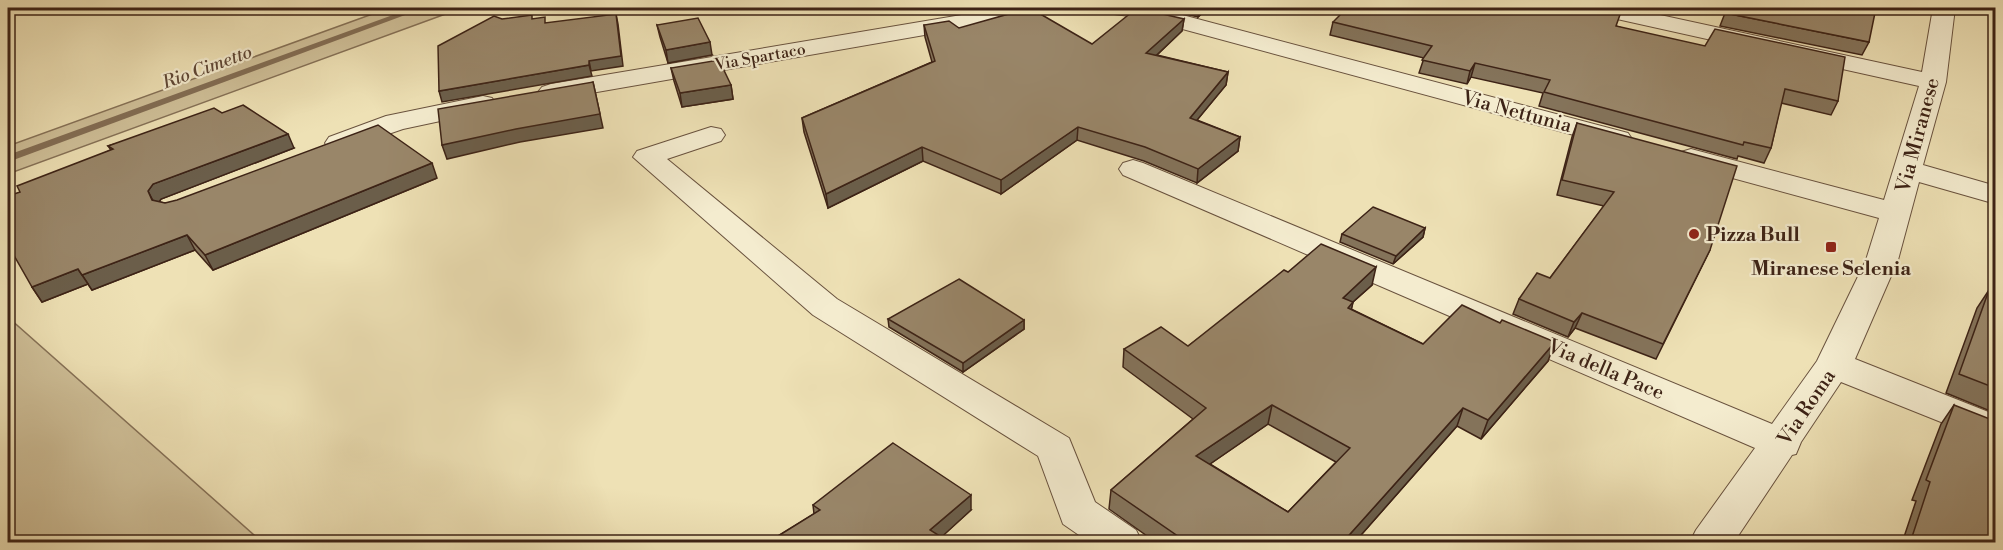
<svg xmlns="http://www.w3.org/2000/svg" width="2003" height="550" viewBox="0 0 2003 550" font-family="'Libre Bodoni',serif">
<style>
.green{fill:#d0c19a;stroke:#867258;stroke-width:1.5}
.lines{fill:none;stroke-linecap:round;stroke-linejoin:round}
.stream{fill:#836e55;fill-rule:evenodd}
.minor-casing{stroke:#69523e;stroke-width:2}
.minor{fill:#f4eccf;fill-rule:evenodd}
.wall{fill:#84735a;stroke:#3d2316;stroke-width:1.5;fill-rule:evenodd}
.shaded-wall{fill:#6b5e4a;stroke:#3d2316;stroke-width:1.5}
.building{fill:#998669;stroke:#3d2316;stroke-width:1.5;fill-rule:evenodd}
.poi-dot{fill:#8f2418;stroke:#f4eccf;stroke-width:2}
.labels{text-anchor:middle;stroke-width:4.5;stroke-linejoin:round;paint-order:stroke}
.far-street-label{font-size:16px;fill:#3d2316;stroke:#f4eccf}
.far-water-label{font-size:18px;font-style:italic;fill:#604836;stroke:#f4eccf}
.street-label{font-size:20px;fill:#3d2316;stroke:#f4eccf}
.poi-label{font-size:20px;font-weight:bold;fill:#3d2316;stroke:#f4eccf;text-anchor:start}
</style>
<rect width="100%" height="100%" fill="#eee1b5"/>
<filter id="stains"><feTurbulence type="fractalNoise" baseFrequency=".00333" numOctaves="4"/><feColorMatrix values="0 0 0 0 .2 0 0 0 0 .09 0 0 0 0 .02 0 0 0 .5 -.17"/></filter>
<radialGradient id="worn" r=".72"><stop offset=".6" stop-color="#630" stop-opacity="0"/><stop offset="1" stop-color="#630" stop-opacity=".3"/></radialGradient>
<g class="green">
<polygon points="389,8 462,8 8,174 8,146"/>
<polygon points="8,316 9,318 262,542 8,542"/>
</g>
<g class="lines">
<polygon class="stream" points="412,8 424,8 8,162 8,155"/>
<g class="minor-casing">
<g id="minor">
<polygon points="1003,8 1051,8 1048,13 1040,15 551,100 542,97 538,92 542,87 551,84"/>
<polygon points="1103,8 1156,8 1628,133 1632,139 1628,145 1618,147 1138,17 1106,13"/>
<polygon points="1588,8 1628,8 1922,72 1933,8 1955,8 1946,82 1923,165 1996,186 1996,204 1919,182 1898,260 1855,359 1996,415 1996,444 1841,382 1801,442 1796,454 1792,455 1734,542 1690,542 1696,530 1755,448 1123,175 1119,169 1123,163 1133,160 1143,163 1772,424 1817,361 1866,260 1879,218 1681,164 1677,158 1681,152 1691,149 1884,200 1919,86 1599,15 1591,13"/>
<polygon points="483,96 492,98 496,104 492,110 403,129 339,151 329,149 325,143 329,137 386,116"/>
<polygon points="711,127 721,129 725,135 721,141 667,159 837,299 1069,438 1095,502 1136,530 1142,542 1089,542 1063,524 1038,456 813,315 633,157 637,151"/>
</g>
</g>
<use href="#minor" class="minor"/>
</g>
<g class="wall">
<polygon points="1160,8 1208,8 1198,17"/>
<polygon points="1725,13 1869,42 1862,55 1720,26"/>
<polygon points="1184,19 1182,31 1157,55 1228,72 1226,85 1197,120 1240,137 1238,151 1197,183 1144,161 1077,140 1001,194 923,161 828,208 804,132 802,118 932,62 925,37 924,25 1092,44"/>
<polygon points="1333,22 1616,26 1838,101 1831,115 1781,103 1771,148 1764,163 1738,156 1737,159 1539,106 1543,93 1471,77 1467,84 1419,73 1424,58 1330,35"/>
<polygon points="657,25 712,55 668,63 660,37"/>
<polygon points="671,68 731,85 733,99 682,107 674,81"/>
<polygon points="222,113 294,148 161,199 159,202 165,203 437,178 213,270 195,250 92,290 88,284 42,302 32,287 20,192 111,150 108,146"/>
<polygon points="1577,123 1710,250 1656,359 1575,328 1568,337 1513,314 1519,299 1550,278 1604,206 1557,195 1572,137"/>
<polygon points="1425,228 1423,237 1393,264 1340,242 1342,234"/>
<path d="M1288 272 1372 285 1353 302 1351 309 1423 344 1548 361 1481 439 1457 426 1354 543H1157L1109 509 1111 490 1193 419 1123 367 1124 349 1188 346ZM1268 424 1336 462 1288 512 1210 464Z"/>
<polygon points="1989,290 1995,292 1995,413 1946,393 1977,308"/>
<polygon points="888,319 1024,320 1024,329 963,372 889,327"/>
<polygon points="1954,405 1995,543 1902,543 1916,501 1912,500 1941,424"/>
<polygon points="813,505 971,510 941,537 951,543 780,543 778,536 814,514"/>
</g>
<g class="shaded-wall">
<polygon points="1199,8 1208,8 1198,17"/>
<polygon points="616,14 618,24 623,66 591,71 589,61"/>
<polygon points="1184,19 1182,31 1145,66 1146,53"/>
<polygon points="710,42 712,55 668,63 666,50"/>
<polygon points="1475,63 1471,77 1467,84 1470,71"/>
<polygon points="589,65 592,76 442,102 439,91"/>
<polygon points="1228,72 1226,85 1188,131 1190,118"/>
<polygon points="593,82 603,128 520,142 447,159 442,145"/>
<polygon points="731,85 733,99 682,107 680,93"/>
<polygon points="1078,127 1077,140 1001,194 1001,180"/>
<polygon points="288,134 294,148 161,199 156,206 160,214 148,191 153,184"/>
<polygon points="1240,137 1238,151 1197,183 1198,169"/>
<polygon points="922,147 923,161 828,208 826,194"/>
<polygon points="432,163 437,178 213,270 205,255"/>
<polygon points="1425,228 1423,237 1393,264 1396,256"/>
<polygon points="187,235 195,250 92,290 82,275"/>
<polygon points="1376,267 1372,285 1353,302 1349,321 1343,298"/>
<polygon points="78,269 88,284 42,302 32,287"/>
<polygon points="1582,313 1575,328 1568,337 1574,322"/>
<polygon points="1024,320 1024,329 963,372 963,363"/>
<polygon points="1555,342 1548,361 1481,439 1488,420"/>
<polygon points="1272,405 1268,424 1194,475 1196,456"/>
<polygon points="1463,408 1457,426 1354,543 1342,543"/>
<polygon points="971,495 971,510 935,543 930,530"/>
</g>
<g class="building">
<polygon points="1030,8 1092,44 1137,8 1184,19 1146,53 1228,72 1190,118 1240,137 1198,169 1145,147 1078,127 1001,180 922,147 826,194 802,118 935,61 924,25 949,21 959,28"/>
<polygon points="1347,8 1616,8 1622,9 1616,26 1705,46 1715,29 1845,57 1838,101 1785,89 1771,148 1744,142 1743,145 1544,92 1550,80 1475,63 1470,71 1422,60 1432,46 1333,22"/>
<polygon points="1728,8 1876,8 1869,42 1725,13"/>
<polygon points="616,14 621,56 589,61 589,65 439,91 438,46 494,16 502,19 532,15 532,19 545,17 545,23"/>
<polygon points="698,18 710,42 666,50 657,25"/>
<polygon points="719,60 731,85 680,93 671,68"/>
<polygon points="593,82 600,114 516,129 442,145 438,109"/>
<polygon points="243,105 288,134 153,184 148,191 152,200 165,203 177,200 378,125 432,163 205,255 187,235 82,275 78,269 32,287 8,245 8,196 20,192 17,186 113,149 108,146 214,108 222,113"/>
<polygon points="1577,123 1737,166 1710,250 1663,344 1582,313 1574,322 1519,299 1537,273 1550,278 1614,192 1562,180"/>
<polygon points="1373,207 1425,228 1396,256 1342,234"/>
<path d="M1321 244 1376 267 1343 298 1353 302 1348 308 1423 344 1462 305 1500 323 1502 320 1555 342 1488 420 1463 408 1342 543H1188L1111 490 1206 408 1124 349 1161 327 1188 346 1284 270 1288 272ZM1272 405 1350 448 1288 512 1196 456Z"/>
<polygon points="959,279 1024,320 963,363 888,319"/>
<polygon points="1989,290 1995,292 1995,388 1959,374"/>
<polygon points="1954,405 1995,421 1995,543 1910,543 1930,482 1926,480"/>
<polygon points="893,443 971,495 930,530 951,543 785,543 778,536 820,510 813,505"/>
</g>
<g class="poi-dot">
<circle cx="1694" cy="234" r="6"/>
<rect x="1825" y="241" width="12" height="12" rx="3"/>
</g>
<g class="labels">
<g class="far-street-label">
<text transform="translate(760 56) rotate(-10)" y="6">Via Spartaco</text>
</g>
<g class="far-water-label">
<text transform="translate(207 67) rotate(-20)" y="6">Rio Cimetto</text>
</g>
<g class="street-label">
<text transform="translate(1517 111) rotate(15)" y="7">Via Nettunia</text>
<text transform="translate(1917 135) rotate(-75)" y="7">Via Miranese</text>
<text transform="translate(1606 369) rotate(23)" y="7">Via della Pace</text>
<text transform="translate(1806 407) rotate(-56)" y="7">Via Roma</text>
</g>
<g class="poi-label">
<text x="1706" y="241">Pizza Bull</text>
<text x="1831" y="275" text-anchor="middle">Miranese Selenia</text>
</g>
</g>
<rect width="2003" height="550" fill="none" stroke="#eee1b5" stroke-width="30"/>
<rect x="9" y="9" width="1985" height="532" fill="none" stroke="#3d2316" stroke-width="3"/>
<rect x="15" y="15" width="1973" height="520" fill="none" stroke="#3d2316" stroke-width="1.5"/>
<rect width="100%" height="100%" filter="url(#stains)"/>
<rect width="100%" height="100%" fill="url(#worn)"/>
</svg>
